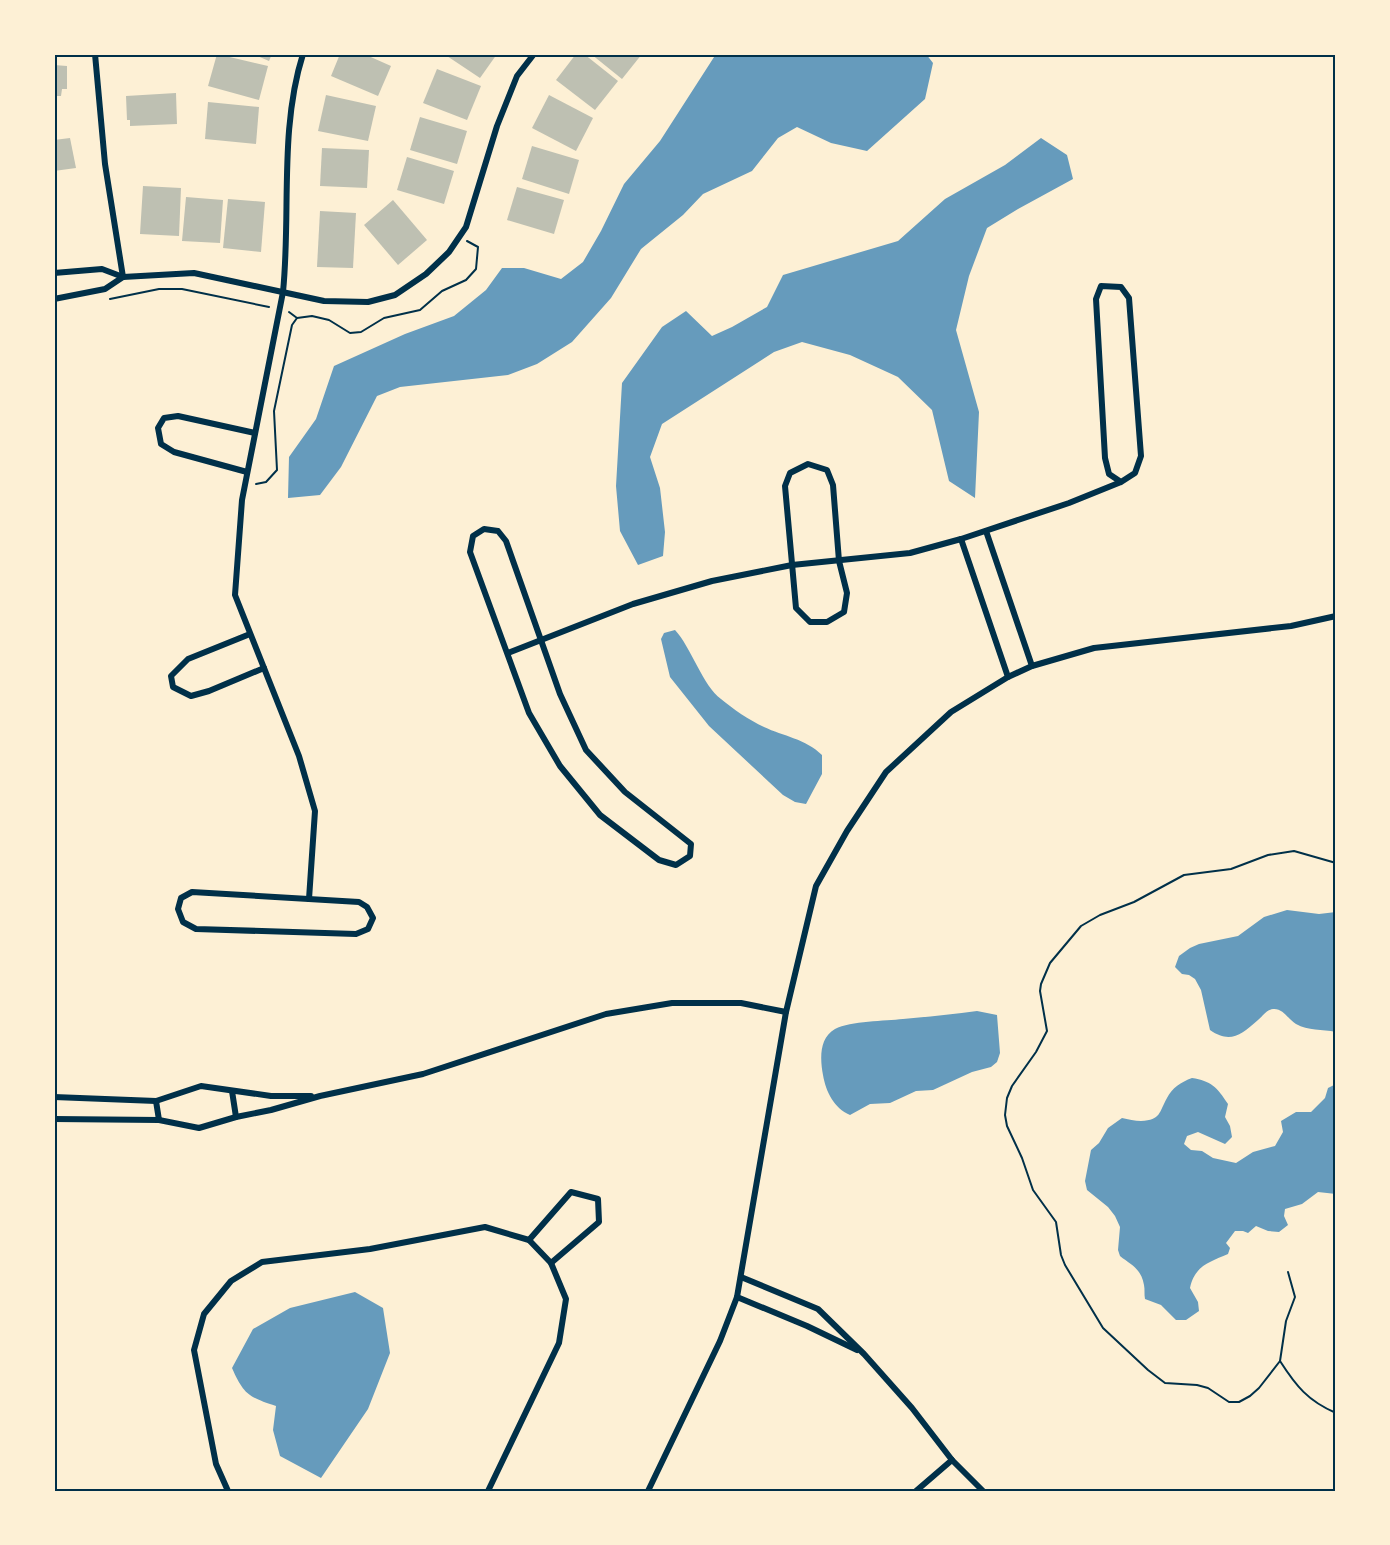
<svg xmlns="http://www.w3.org/2000/svg" width="1390" height="1545" viewBox="0 0 1390 1545" font-family="Montserrat,sans-serif">
<style>
.water{fill:#669bbc}
.building{fill:#bec0b2}
.lines{fill:none;stroke-linecap:round;stroke-linejoin:round}
.path{stroke:#003049;stroke-width:2}
.minor{stroke:#003049;stroke-width:6}
.neatline{fill:none;stroke:#003049;stroke-width:2}
</style>
<rect width="100%" height="100%" fill="#fdf0d5"/>
<g class="water">
<polygon points="716,54 926,54 933,63 925,99 867,151 831,143 797,127 778,138 752,171 703,194 683,215 641,249 611,298 572,342 537,364 508,375 400,387 377,396 341,467 320,495 288,498 289,457 316,419 334,366 405,334 454,316 486,290 502,268 524,268 561,279 583,262 601,231 624,184 660,141"/>
<polygon points="1041,138 1067,155 1073,179 1018,209 987,228 969,276 956,330 979,412 975,498 949,481 932,410 898,377 850,355 802,342 774,352 662,424 650,457 660,488 665,532 663,556 638,565 620,531 616,486 622,383 662,327 686,311 712,336 732,327 767,307 783,275 898,241 945,199 1005,165"/>
<path d="M675 630C691 647 703 686 721 699 733 709 749 720 764 727 783 736 806 739 822 755V774L806 804 795 802 783 795 709 726 670 677 661 639 664 633Z"/>
<path d="M1287 910 1319 914 1336 912V1032C1322 1029 1308 1031 1296 1024 1288 1019 1283 1008 1273 1009 1266 1010 1263 1016 1258 1020 1241 1035 1230 1044 1210 1030L1201 990 1195 979 1189 975 1182 974 1175 967 1179 956 1190 948 1199 944 1238 936 1264 917Z"/>
<path d="M977 1011 997 1015 1000 1053 997 1062 991 1067 972 1072 933 1090 916 1091 890 1103 870 1104 850 1115C834 1108 826 1092 823 1075 820 1059 819 1038 835 1029 851 1021 885 1021 903 1019 928 1017 953 1014 977 1011Z"/>
<path d="M1192 1078C1211 1081 1217 1087 1228 1104L1225 1117 1230 1126 1232 1137 1225 1144 1198 1132 1187 1136 1184 1144 1191 1150 1202 1151 1213 1158 1236 1163 1253 1152 1275 1146 1283 1132 1281 1121 1296 1112H1311L1325 1098 1328 1088 1336 1084V1194L1318 1192 1302 1204 1285 1209 1284 1216 1288 1225 1279 1232 1268 1231 1256 1226 1248 1233 1243 1231H1235L1226 1243 1230 1248 1228 1254C1210 1262 1195 1265 1190 1288L1198 1302 1199 1311 1186 1320H1176L1161 1305 1145 1299C1144 1294 1145 1290 1144 1285 1141 1268 1131 1265 1120 1256L1118 1250 1120 1227 1115 1216 1108 1207 1087 1190 1085 1181 1091 1150 1099 1143 1108 1128 1122 1118C1128 1119 1135 1121 1141 1121 1161 1120 1159 1112 1167 1098 1172 1088 1181 1082 1192 1078Z"/>
<path d="M355 1292 383 1308 390 1353 368 1409 321 1478 280 1456 273 1430 276 1406C249 1397 244 1395 232 1368L253 1329 290 1308Z"/>
</g>
<g class="building">
<polygon points="217,54 268,66 259,100 208,86"/>
<polygon points="253,54 272,54 269,61"/>
<polygon points="340,54 364,54 391,66 378,96 331,76"/>
<polygon points="444,54 497,54 480,78"/>
<polygon points="576,54 584,54 618,81 595,110 556,80"/>
<polygon points="591,54 642,54 622,79"/>
<polygon points="54,65 67,66 67,89 62,89 61,96 54,96"/>
<polygon points="437,69 481,86 467,120 423,103"/>
<polygon points="176,93 177,124 130,126 130,120 127,120 126,96"/>
<polygon points="326,95 376,106 368,141 318,131"/>
<polygon points="549,95 593,118 576,151 532,128"/>
<polygon points="208,102 259,107 256,144 205,139"/>
<polygon points="420,117 467,131 457,164 410,150"/>
<polygon points="70,138 76,168 54,171 54,140"/>
<polygon points="532,146 579,160 569,194 522,179"/>
<polygon points="322,148 369,150 367,188 320,186"/>
<polygon points="407,157 454,171 444,204 397,190"/>
<polygon points="143,186 181,188 179,236 140,234"/>
<polygon points="517,187 564,200 554,234 507,220"/>
<polygon points="186,197 223,200 220,243 182,241"/>
<polygon points="228,199 265,202 261,252 223,248"/>
<polygon points="393,200 427,240 398,265 364,225"/>
<polygon points="320,211 356,213 353,268 317,267"/>
</g>
<g class="lines">
<g class="path">
<polyline points="110,299 159,289 182,289 269,307"/>
<polyline points="297,318 312,316 329,320 350,333 361,332 384,318 420,310 442,291 466,280 476,269 478,247 467,241"/>
<polyline points="256,484 266,482 277,470 274,411 292,325 297,318 289,312"/>
<path d="M1288 1272 1295 1297 1286 1321 1280 1361C1296 1386 1308 1401 1336 1413"/>
<polyline points="1280,1361 1259,1388 1250,1396 1239,1402 1229,1402 1208,1388 1197,1385 1165,1383 1148,1370 1103,1328 1065,1265 1061,1255 1056,1222 1033,1190 1022,1158 1007,1126 1005,1115 1007,1098 1012,1086 1036,1052 1047,1031 1040,991 1041,984 1050,963 1081,926 1100,915 1134,902 1184,875 1231,869 1268,855 1294,851 1336,863"/>
</g>
<g class="minor">
<polyline points="95,54 105,164 123,277"/>
<path d="M303 54C279 130 291 213 283 292L242 500 235 595 299 756 315 811 309 899"/>
<polyline points="54,273 102,269 123,277 194,273 324,301 368,302 395,295 426,274 449,252 466,227 497,126 517,76 534,54"/>
<polyline points="54,299 105,289 123,277"/>
<polygon points="808,464 827,470 833,485 839,561 847,593 844,612 827,622 810,622 796,608 785,486 790,473"/>
<polyline points="247,472 174,452 161,444 158,428 164,418 178,416 255,433"/>
<polygon points="484,529 498,531 506,541 560,694 586,750 625,792 691,844 690,856 676,865 659,860 600,815 560,766 529,713 470,552 473,536"/>
<polyline points="986,531 1032,666"/>
<polyline points="961,539 1008,677"/>
<polyline points="250,634 188,659 171,676 173,687 191,696 209,691 264,668"/>
<polyline points="508,653 633,604 712,581 792,565 910,553 961,539 1069,503 1121,482 1135,473 1141,456 1129,298 1121,287 1101,286 1096,299 1105,458 1109,474 1121,482"/>
<polygon points="192,892 359,902 367,907 373,918 368,929 356,934 196,929 183,922 178,909 181,898"/>
<polyline points="232,1091 236,1117"/>
<polyline points="54,1097 156,1101 201,1086 271,1096 311,1096"/>
<polyline points="156,1101 159,1120"/>
<polyline points="54,1119 159,1120 199,1128 236,1117 271,1110 320,1096 423,1074 606,1014 672,1003 741,1003 786,1012"/>
<polyline points="529,1240 571,1192 598,1199 599,1222 551,1263"/>
<polyline points="741,1277 818,1309 864,1354 912,1408 952,1460 983,1491"/>
<polyline points="737,1297 807,1326 857,1350"/>
<polyline points="228,1491 216,1464 194,1350 204,1314 231,1281 262,1262 370,1249 485,1227 529,1240 551,1263 566,1299 559,1343 488,1491"/>
<polyline points="648,1491 720,1341 737,1297 786,1012 816,886 847,831 886,772 951,712 1008,677 1032,666 1094,648 1291,626 1336,616"/>
<polyline points="916,1491 952,1460"/>
</g>
</g>
<rect width="1390" height="1545" fill="none" stroke="#fdf0d5" stroke-width="111"/>
<rect x="56" y="56" width="1278" height="1434" class="neatline"/>
</svg>
